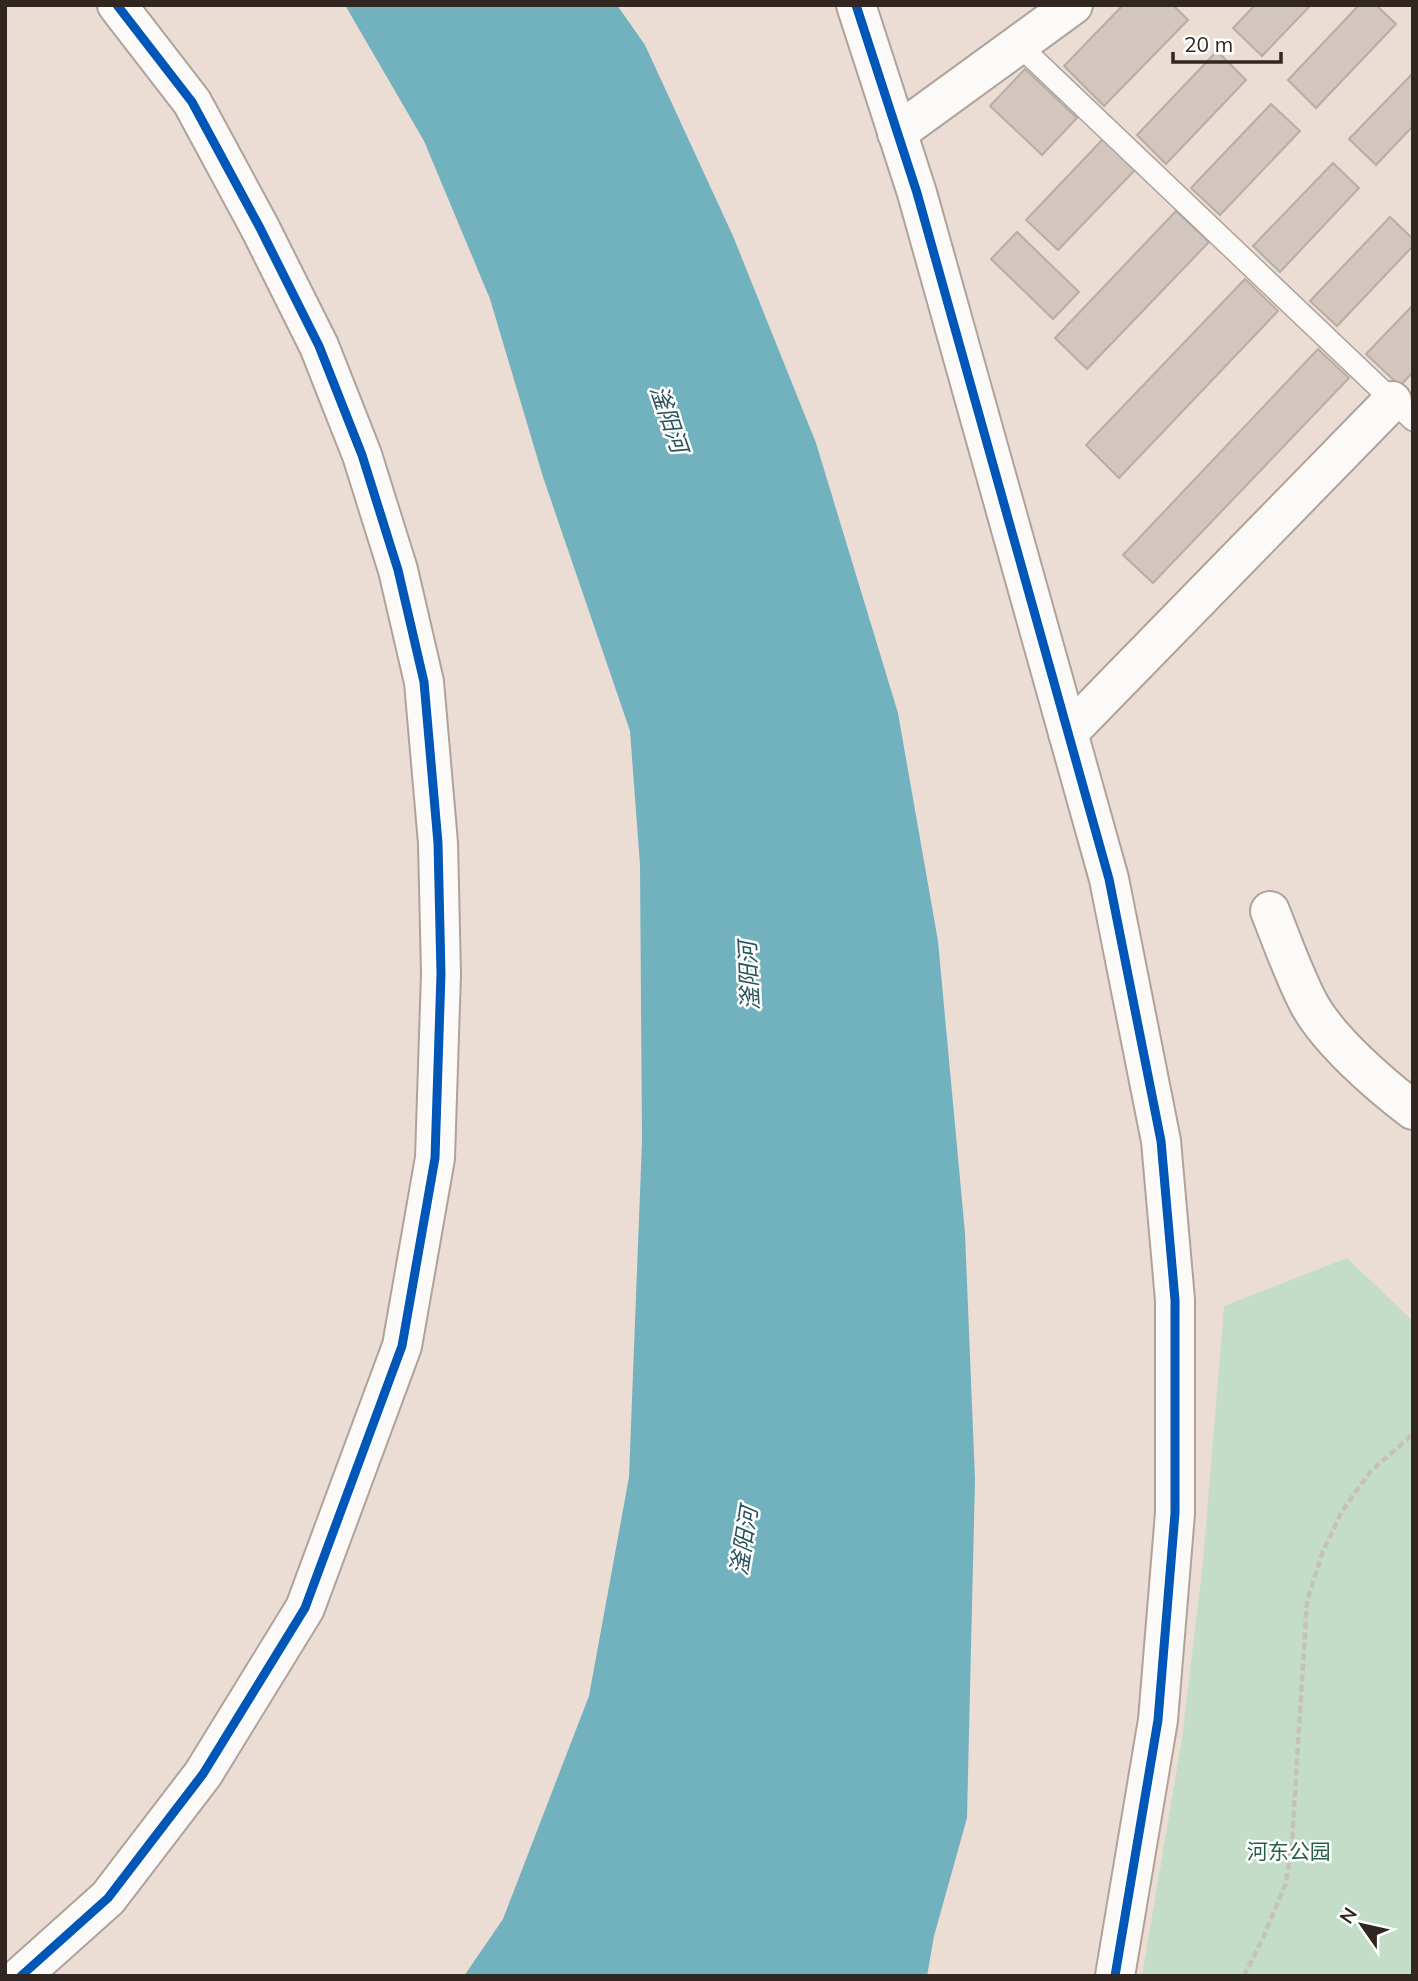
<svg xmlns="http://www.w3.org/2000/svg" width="1418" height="1981" viewBox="0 0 1418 1981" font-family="Mulish,'Noto Sans SC',sans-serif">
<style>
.green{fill:#c3ddc8}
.water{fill:#72b2be}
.building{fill:#d2c6bf;stroke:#b8ada6;stroke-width:2}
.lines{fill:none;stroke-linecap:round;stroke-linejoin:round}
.service-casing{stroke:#aea29b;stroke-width:24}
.minor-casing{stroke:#aea29b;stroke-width:42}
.path{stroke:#c7c1be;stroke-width:4.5;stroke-dasharray:7 3.5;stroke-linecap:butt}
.service{stroke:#fcfaf9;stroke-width:21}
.minor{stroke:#fcfaf9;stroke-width:38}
.cycleway-casing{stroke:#fff;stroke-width:13}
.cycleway{stroke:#0057b8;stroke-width:9}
.labels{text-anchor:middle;stroke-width:5;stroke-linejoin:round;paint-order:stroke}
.park-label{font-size:21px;fill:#266147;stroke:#fff}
.water-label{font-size:23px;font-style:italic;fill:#29545d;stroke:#fff}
</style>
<rect width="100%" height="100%" fill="#ecddd4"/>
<polygon class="green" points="1347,1258 1413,1321 1413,1976 1142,1976 1182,1739 1203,1562 1224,1306"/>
<polygon class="water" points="345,5 617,5 645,45 733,236 816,443 898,713 938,941 965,1233 975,1479 967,1818 934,1936 927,1976 464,1976 503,1919 589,1696 629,1477 642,1141 640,865 630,731 543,477 490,299 424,141"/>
<g class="building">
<polygon points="1123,5 1173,5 1188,20 1104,106 1064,66"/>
<polygon points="1255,5 1311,5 1262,56 1233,28"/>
<polygon points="1359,5 1376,5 1396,24 1316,108 1288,80"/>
<polygon points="1217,51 1246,80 1166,164 1137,135"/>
<polygon points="1025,69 1077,118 1042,155 990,106"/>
<polygon points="1413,73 1413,126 1376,165 1349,139"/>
<polygon points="1271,104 1300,131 1220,215 1191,188"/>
<polygon points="1103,139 1135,170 1058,250 1026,220"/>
<polygon points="1333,163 1359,188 1280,272 1253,246"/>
<polygon points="1176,211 1209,242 1087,369 1055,338"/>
<polygon points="1390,217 1413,239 1413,246 1337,326 1310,301"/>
<polygon points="1017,232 1079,292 1053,319 991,259"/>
<polygon points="1245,279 1278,311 1119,478 1086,445"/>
<polygon points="1413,305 1413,372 1400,386 1366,354"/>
<polygon points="1318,349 1349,378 1153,583 1123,555"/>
</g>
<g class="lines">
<g class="service-casing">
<polyline id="service" points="1019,45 1413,420"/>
</g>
<g class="minor-casing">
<g id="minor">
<polyline points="856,5 917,193 1109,879 1161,1141 1175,1300 1175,1513 1158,1720 1115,1976"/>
<polyline points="897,133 1073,5"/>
<polyline points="1068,733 1392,401"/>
<path d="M1270 911C1282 941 1293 973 1308 1002 1327 1039 1379 1084 1413 1110"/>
<polyline points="21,1976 108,1898 203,1774 305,1608 402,1346 435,1158 441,974 438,843 424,682 398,570 362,455 319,346 260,228 192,102 117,5"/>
</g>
</g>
<polyline class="path" points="1244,1976 1263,1938 1286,1883 1292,1841 1307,1601 1323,1551 1342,1511 1371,1471 1413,1434"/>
<use href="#service" class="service"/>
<use href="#minor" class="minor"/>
<g class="cycleway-casing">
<g id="cycleway">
<polyline points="856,5 917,193 1109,879 1161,1141 1175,1300 1175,1513 1158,1720 1115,1976"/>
<polyline points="21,1976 108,1898 203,1774 305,1608 402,1346 435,1158 441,974 438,843 424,682 398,570 362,455 319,346 260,228 192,102 117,5"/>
</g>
</g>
<use href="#cycleway" class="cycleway"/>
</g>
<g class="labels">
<g class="park-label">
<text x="1289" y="1859">河东公园</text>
</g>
<g class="water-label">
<text transform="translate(669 419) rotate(71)" y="8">滏阳河</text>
<text transform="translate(749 976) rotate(-93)" y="8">滏阳河</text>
<text transform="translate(744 1541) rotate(-81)" y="8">滏阳河</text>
</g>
</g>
<rect width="1418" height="1981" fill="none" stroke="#312620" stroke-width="14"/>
<g transform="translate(1362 1925) rotate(304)" stroke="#ffffff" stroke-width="5" paint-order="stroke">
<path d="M0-5L12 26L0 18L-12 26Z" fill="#312620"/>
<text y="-10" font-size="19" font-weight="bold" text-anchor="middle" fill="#312620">N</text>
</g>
<path d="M1173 52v10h108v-10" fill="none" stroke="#312620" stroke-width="3.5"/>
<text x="1184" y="52" font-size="21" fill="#312620" stroke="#ffffff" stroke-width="5" paint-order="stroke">20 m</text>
</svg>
